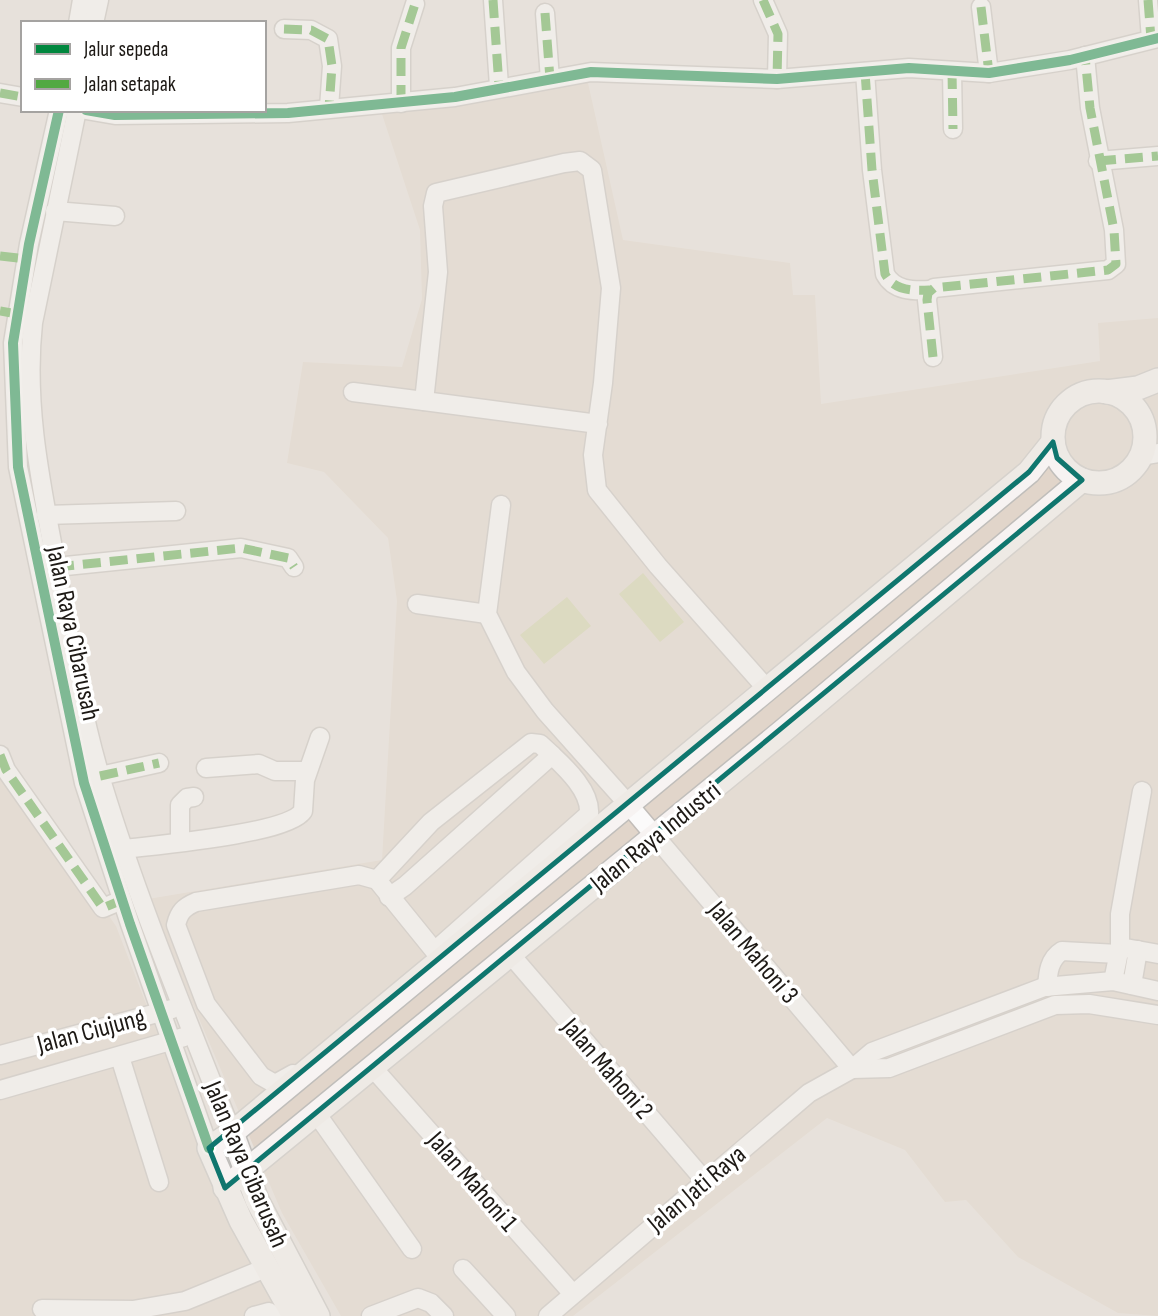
<svg xmlns="http://www.w3.org/2000/svg" width="1158" height="1316" viewBox="0 0 1158 1316" font-family="'Sofia Sans Condensed',sans-serif">
<style>
.built{fill:#e1d5ca}
.green{fill:#ced0a2}
.lines{fill:none;stroke-linecap:round;stroke-linejoin:round}
.minor-casing{stroke:#c2bdb9;stroke-width:21}
.major-casing{stroke:#c0bebb;stroke-width:26}
.minor{stroke:#fbfafa;stroke-width:18}
.major{stroke:#f7f3f2;stroke-width:23}
.quiet{stroke:#52a942;stroke-width:9;stroke-dasharray:18 9;stroke-linecap:butt}
.cycleway-casing{stroke:#fff;stroke-width:15}
.cycleway{stroke:#00873e;stroke-width:10}
.marked{fill:none;stroke:#0f766e;stroke-width:5;stroke-linejoin:round}
.labels{text-anchor:middle;stroke-width:7;stroke-linejoin:round;paint-order:stroke}
.street-label{font-size:26px;fill:#1d1915;stroke:#fff}
</style>
<rect width="100%" height="100%" fill="#e7e1db"/>
<g class="built">
<polygon points="586,74 623,240 790,263 793,295 815,295 821,404 1100,361 1098,323 1158,318 1158,1316 1118,1313 1018,1257 966,1200 945,1202 905,1150 827,1118 573,1316 341,1316 282,1213 148,899 382,860 397,601 388,538 324,472 287,463 303,362 402,367 422,299 420,230 380,108"/>
<polygon points="0,755 6,771 116,926 223,1203 286,1316 0,1316"/>
</g>
<g class="green">
<polygon points="643,573 684,622 660,642 619,594"/>
<polygon points="567,597 591,626 544,664 520,635"/>
</g>
<g class="lines">
<g class="minor-casing">
<g id="minor">
<polyline points="493,0 499,86"/>
<polyline points="763,0 778,34 777,79"/>
<polyline points="1148,0 1151,39"/>
<polyline points="981,7 989,73"/>
<polyline points="545,13 550,79"/>
<polyline points="78,23 82,0"/>
<polyline points="94,23 99,0"/>
<polyline points="284,29 311,30 328,39 332,66 329,108"/>
<polyline points="952,71 953,129"/>
<path d="M865 72 872 170 885 274C894 291 913 291 930 290"/>
<polyline points="0,93 23,97"/>
<polyline points="401,103 401,48 415,4"/>
<polyline points="59,110 29,244 13,343 18,467 84,783 130,924 209,1148"/>
<path d="M77 110 33 323C24 405 41 484 56 564 69 638 81 714 103 786 139 904 187 1018 232 1133"/>
<polyline points="86,110 115,115 288,113 455,97 591,72 777,79 909,68 989,73 1070,60 1158,38"/>
<polyline points="1098,161 1158,156"/>
<polyline points="55,211 115,216"/>
<polyline points="933,357 927,300 928,293 934,288 1108,270 1116,264 1114,230 1090,108 1085,56"/>
<polyline points="353,392 424,401"/>
<polyline points="598,424 424,401 438,272 433,206 436,193 564,163 580,161 592,170 611,288 603,383 593,455 597,490 658,566 767,689"/>
<polyline points="1141,456 1158,453"/>
<polyline points="501,505 487,614 516,672 545,711 628,804 852,1069"/>
<polyline points="46,515 176,511"/>
<polyline points="56,567 241,548 288,558 294,567"/>
<polyline points="417,604 487,614"/>
<polyline points="0,755 6,770 103,908 122,900"/>
<polyline points="206,768 259,764 275,771 307,771"/>
<polyline points="100,776 159,763"/>
<polyline points="180,842 180,805 187,798 194,797"/>
<path d="M124 849C155 845 288 834 303 811L305 780 320 737"/>
<polyline points="377,880 431,822 531,743 540,744 552,755"/>
<path d="M389 897 405 886 552 755C567 769 591 792 589 814L438 948"/>
<polyline points="1120,947 1158,954"/>
<polyline points="511,955 705,1181"/>
<polyline points="1113,981 1120,947 1120,914 1142,791"/>
<polyline points="1132,985 1138,950"/>
<path d="M1047 987C1048 973 1049 959 1062 951L1118 954"/>
<polyline points="0,1055 172,1009"/>
<polyline points="120,1057 159,1182"/>
<polyline points="373,1068 573,1294"/>
<polyline points="852,1069 889,1068 1055,1005 1089,1004 1158,1015"/>
<path d="M293 1074 275 1084 261 1076 206 1004 176 925C179 912 184 907 196 902L359 875 377 880 441 959"/>
<polyline points="0,1090 184,1037"/>
<polyline points="316,1113 412,1249"/>
<polyline points="463,1269 506,1316"/>
<polyline points="42,1309 133,1310 185,1301 266,1268"/>
<polyline points="254,1316 269,1312 273,1316"/>
<polyline points="371,1316 418,1298 431,1303 444,1316"/>
<polyline points="548,1316 809,1093 852,1069 872,1052 1044,987 1113,981 1158,991"/>
</g>
</g>
<g class="major-casing">
<g id="major">
<circle cx="1099" cy="437" r="46"/>
<polyline points="1106,392 1138,388 1158,380"/>
<polyline points="232,1133 257,1200 318,1316"/>
<polyline points="225,1188 783,731 1082,480"/>
<polyline points="294,1316 241,1221 209,1148 232,1133 1029,472 1053,442"/>
</g>
</g>
<use href="#minor" class="minor"/>
<use href="#major" class="major"/>
<g class="quiet">
<polyline points="493,0 499,86"/>
<polyline points="763,0 778,34 777,79"/>
<polyline points="1148,0 1151,39"/>
<polyline points="981,7 989,73"/>
<polyline points="545,13 550,79"/>
<polyline points="284,29 311,30 328,39 332,66 329,108"/>
<polyline points="952,71 953,129"/>
<path d="M865 72 872 170 885 274C894 291 913 291 930 290"/>
<polyline points="0,93 23,97"/>
<polyline points="401,103 401,48 415,4"/>
<polyline points="1098,161 1158,156"/>
<polyline points="0,256 27,259"/>
<polyline points="0,311 17,314"/>
<polyline points="933,357 927,300 928,293 934,288 1108,270 1116,264 1114,230 1090,108 1085,56"/>
<polyline points="56,567 241,548 288,558 294,567"/>
<polyline points="0,755 6,770 103,908 122,900"/>
<polyline points="100,776 159,763"/>
</g>
<g class="cycleway-casing">
<g id="cycleway">
<polyline points="59,110 29,244 13,343 18,467 84,783 130,924 209,1148"/>
<polyline points="86,110 115,115 288,113 455,97 591,72 777,79 909,68 989,73 1070,60 1158,38"/>
</g>
</g>
<use href="#cycleway" class="cycleway"/>
</g>
<path d="M0 0H1158V1316H0ZM1053 442 1057 458 1082 480 225 1188 209 1148 1029 472Z" fill="#e7e1db" fill-opacity=".55" fill-rule="evenodd"/>
<path class="marked" d="M1053 442 1057 458 1082 480 225 1188 209 1148 1029 472Z"/>
<g class="labels">
<g class="street-label">
<text transform="translate(74 633) rotate(78)" y="9">Jalan Raya Cibarusah</text>
<text transform="translate(655 836) rotate(-39)" y="9">Jalan Raya Industri</text>
<text transform="translate(754 952) rotate(50)" y="9">Jalan Mahoni 3</text>
<text transform="translate(91 1030) rotate(-15)" y="9">Jalan Ciujung</text>
<text transform="translate(608 1068) rotate(49)" y="9">Jalan Mahoni 2</text>
<text transform="translate(247 1164) rotate(67)" y="9">Jalan Raya Cibarusah</text>
<text transform="translate(473 1181) rotate(49)" y="9">Jalan Mahoni 1</text>
<text transform="translate(696 1188) rotate(-40)" y="9">Jalan Jati Raya</text>
</g>
</g>
<rect x="21" y="21" width="245" height="91" fill="#ffffff" stroke="#a5a3a1" stroke-width="2"/>
<rect x="35" y="44" width="35" height="10" fill="#00873e" stroke="#a5a3a1" stroke-width="2"/>
<text x="84" y="56" font-size="21" fill="#1d1915">Jalur sepeda</text>
<rect x="35" y="79" width="35" height="10" fill="#52a942" stroke="#a5a3a1" stroke-width="2"/>
<text x="84" y="91" font-size="21" fill="#1d1915">Jalan setapak</text>
</svg>
